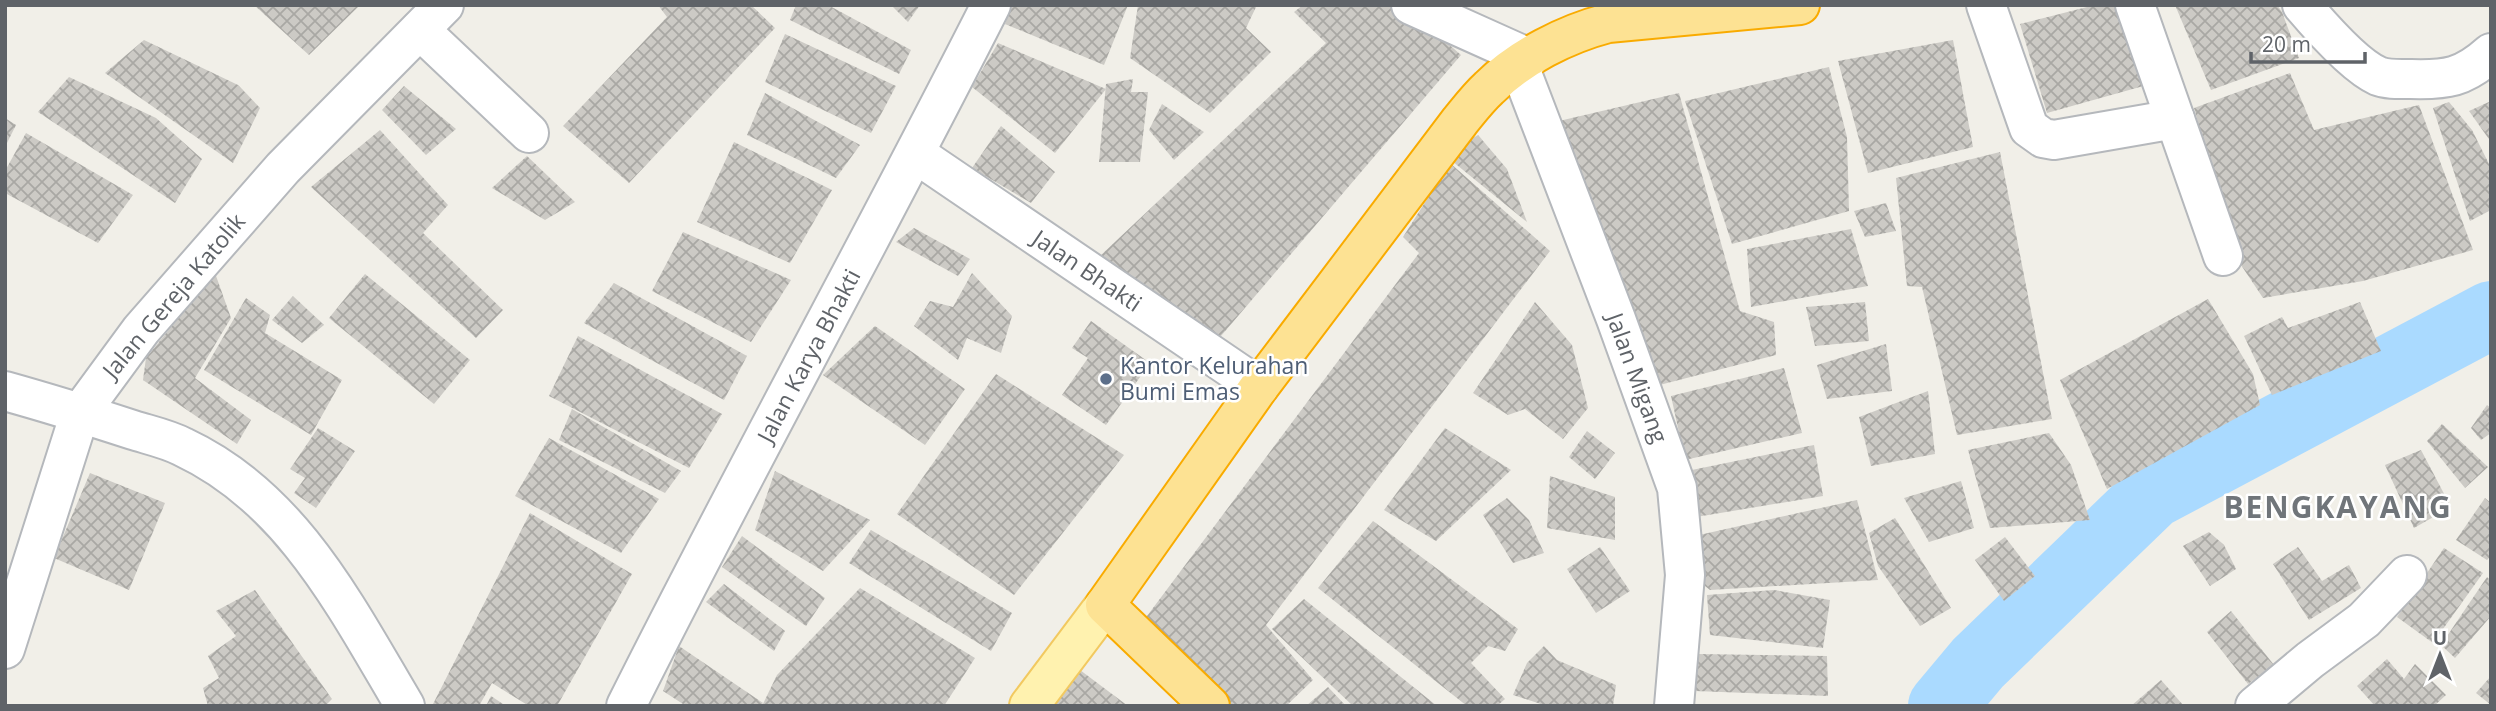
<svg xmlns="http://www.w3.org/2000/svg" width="2496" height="711" viewBox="0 0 2496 711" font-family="'Open Sans',sans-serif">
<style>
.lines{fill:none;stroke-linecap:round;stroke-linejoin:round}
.river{stroke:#aadaff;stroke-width:68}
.building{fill:url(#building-cross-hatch)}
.minor-casing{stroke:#b5b8bc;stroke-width:42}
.major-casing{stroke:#f2c960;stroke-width:42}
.highway-casing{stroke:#f9ab00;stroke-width:42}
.minor{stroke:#fff;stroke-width:38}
.major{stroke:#fff2af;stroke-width:38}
.highway{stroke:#fde293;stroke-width:38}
.service-dot{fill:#5c6f8a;stroke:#fff;stroke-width:2.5}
.labels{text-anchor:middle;stroke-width:5;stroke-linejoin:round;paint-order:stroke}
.street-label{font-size:23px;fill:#5f6368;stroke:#fff}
.service-label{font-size:23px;fill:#4e5e75;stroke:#fff;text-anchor:start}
.district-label{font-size:30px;font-weight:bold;letter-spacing:2px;fill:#70757a;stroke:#fff}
</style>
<defs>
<pattern id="building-cross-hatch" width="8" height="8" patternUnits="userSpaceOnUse" patternTransform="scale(1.75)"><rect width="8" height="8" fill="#cccac5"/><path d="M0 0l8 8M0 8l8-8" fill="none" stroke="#a9a8a4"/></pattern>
</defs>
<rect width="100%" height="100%" fill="#f1efe8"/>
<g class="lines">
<polyline class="river" points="1942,706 1978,663 2152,495 2491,315"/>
</g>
<g class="building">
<polygon points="254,5 360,5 309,55"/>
<polygon points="658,5 751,5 775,28 629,183 563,126 667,17"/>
<polygon points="796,5 828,5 911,50 899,74 790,20"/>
<polygon points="891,5 920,5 908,22"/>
<polygon points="1012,5 1128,5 1104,65 1005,24"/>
<polygon points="1138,5 1257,5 1246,28 1271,52 1210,113 1130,58"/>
<polygon points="1303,5 1404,5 1461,55 1215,343 1099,257 1326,43 1294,12"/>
<polygon points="2095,5 2124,5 2147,85 2047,113 2020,24"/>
<polygon points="2175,5 2277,5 2282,12 2299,58 2211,90"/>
<polygon points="785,34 896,86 871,133 765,82"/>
<polygon points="144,40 238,85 260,108 233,163 105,73"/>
<polygon points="1953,40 1973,147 1868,173 1838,61"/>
<polygon points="998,43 1106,89 1055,153 972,87"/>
<polygon points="1829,67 1847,137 1849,211 1732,244 1685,101"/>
<polygon points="2290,73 2314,130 2419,105 2473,250 2363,281 2263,298 2235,256 2194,108"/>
<polygon points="69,77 156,118 202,159 175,203 38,112"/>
<polygon points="1133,79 1131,92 1148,92 1140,162 1099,162 1106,84"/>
<polygon points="404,86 456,129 426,155 382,110"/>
<polygon points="765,93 860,145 836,178 747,135"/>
<polygon points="1679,93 1740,311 1774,322 1776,355 1644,389 1559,121"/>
<polygon points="2491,101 2491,142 2469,111"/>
<polygon points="2449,102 2472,130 2491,168 2491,210 2470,221 2433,108"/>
<polygon points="1162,104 1204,132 1174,160 1149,130"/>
<polygon points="5,118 16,125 5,147"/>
<polygon points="1001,126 1055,172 1031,203 972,168"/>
<polygon points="380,130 448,205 423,233 503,310 476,338 311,187"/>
<polygon points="26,133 133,195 98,243 5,193 5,171"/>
<polygon points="1478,135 1507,169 1527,222 1452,161 1466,142"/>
<polygon points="734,142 832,190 790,263 697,222"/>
<polygon points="2000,152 2052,419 1957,435 1922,287 1907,286 1896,178"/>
<polygon points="527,156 575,202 545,220 492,188"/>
<polygon points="1450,163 1550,251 1266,625 1313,680 1286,706 1222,706 1144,620 1419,253 1403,237"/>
<polygon points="1886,203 1896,231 1865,237 1854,211"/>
<polygon points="914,228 970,259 958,276 896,242"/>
<polygon points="1851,229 1868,286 1751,307 1747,249"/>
<polygon points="683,232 791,280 751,342 652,291"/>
<polygon points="215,273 231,318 195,378 251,420 237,444 143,380 146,358"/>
<polygon points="972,273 1012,316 1001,353 967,338 958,360 914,326 930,301 953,307"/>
<polygon points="365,274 470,360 434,404 329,318"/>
<polygon points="614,283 747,356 724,400 584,323"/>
<polygon points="293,296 324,325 302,343 272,320"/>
<polygon points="246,298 270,315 265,333 342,380 311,435 204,370"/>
<polygon points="2208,299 2253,374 2260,405 2107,489 2060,380"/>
<polygon points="1535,302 1572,345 1588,408 1563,439 1525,409 1508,415 1473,393"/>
<polygon points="1865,302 1869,341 1815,346 1806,307"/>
<polygon points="2360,302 2381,351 2272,395 2244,336 2282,317 2288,328"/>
<polygon points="1091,321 1150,363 1106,425 1062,395 1088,358 1072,348"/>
<polygon points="875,326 965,389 925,445 823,375"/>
<polygon points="578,336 722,414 689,468 549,396"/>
<polygon points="1886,344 1892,391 1827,399 1817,365"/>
<polygon points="1784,368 1802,433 1685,460 1671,396"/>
<polygon points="996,374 1124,455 1014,595 897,514"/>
<polygon points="1928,391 1935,454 1871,466 1859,417"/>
<polygon points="2487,405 2491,408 2491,433 2481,440 2471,428"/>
<polygon points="572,409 681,471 665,493 559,440"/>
<polygon points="2442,424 2488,467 2465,488 2427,441"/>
<polygon points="318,428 355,451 316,508 294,493 305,478 290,469"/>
<polygon points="1445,428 1511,470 1436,541 1384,510"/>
<polygon points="1587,431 1615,453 1595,479 1569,457"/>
<polygon points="2049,433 2071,465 2090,520 1990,528 1968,450"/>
<polygon points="549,438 659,499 621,553 515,496"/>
<polygon points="1814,445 1823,496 1696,517 1682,472"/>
<polygon points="2421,450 2451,507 2414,528 2385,465"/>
<polygon points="775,471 870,520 823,571 755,530"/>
<polygon points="90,473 165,503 129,590 54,558"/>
<polygon points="1550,476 1615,497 1615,540 1547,528"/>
<polygon points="1961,481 1974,528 1929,542 1904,498"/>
<polygon points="1507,498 1529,520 1544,553 1513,563 1483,515"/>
<polygon points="2485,498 2491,503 2491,556 2487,560 2456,540"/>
<polygon points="1857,500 1878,580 1710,590 1695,578 1690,537"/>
<polygon points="530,513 632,574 557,706 529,706 492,683 479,706 432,706"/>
<polygon points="1895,518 1951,608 1920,626 1878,566 1869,533"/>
<polygon points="1373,521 1518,629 1505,651 1488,646 1471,663 1505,699 1497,706 1467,706 1318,588"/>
<polygon points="871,530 1012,613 991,651 849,563"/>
<polygon points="2209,532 2224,545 2236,569 2210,586 2183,546"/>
<polygon points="742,536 825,598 806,626 722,567"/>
<polygon points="2005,537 2035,576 2004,601 1975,560"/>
<polygon points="1600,547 1630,591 1596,613 1567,569"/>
<polygon points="2298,547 2322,581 2349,565 2361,588 2309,620 2273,564"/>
<polygon points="2444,548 2483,573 2433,643 2397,617"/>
<polygon points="2487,577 2491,581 2491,616 2455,658 2441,645"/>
<polygon points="724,584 785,631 774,651 706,602"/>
<polygon points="860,588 975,658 944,706 762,706 777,675"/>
<polygon points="255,590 332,699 325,706 208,706 203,688 219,678 208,656 236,636 216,611"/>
<polygon points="1774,590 1830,600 1823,648 1710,635 1707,595"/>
<polygon points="1304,599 1437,706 1353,706 1272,629"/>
<polygon points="2231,611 2274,665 2248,684 2207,632"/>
<polygon points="679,646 763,703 760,706 686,706 663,691"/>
<polygon points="1544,646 1557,660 1616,685 1613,706 1547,706 1513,695 1527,663"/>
<polygon points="1698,654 1827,656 1828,696 1695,691"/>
<polygon points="2387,659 2404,679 2415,664 2446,695 2434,706 2375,706 2357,686"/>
<polygon points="1080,670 1128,706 1054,706"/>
<polygon points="2491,676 2491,705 2476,693"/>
<polygon points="2161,680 2184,706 2131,706"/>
<polygon points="1328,687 1346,706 1306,706"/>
<polygon points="491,696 506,706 486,706"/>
</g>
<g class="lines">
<g class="minor-casing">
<g id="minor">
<polyline points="1411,5 1529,58"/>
<polyline points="1986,5 2029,128 2043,138 2054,140 2175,119"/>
<polyline points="2135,5 2223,256"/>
<path d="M2302 5C2319 25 2355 66 2378 76 2388 80 2400 79 2411 79 2447 80 2463 78 2491 53"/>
<polyline points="420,30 529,133"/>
<polyline points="1518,63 1616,319 1677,488 1685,575 1674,706"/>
<polyline points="916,154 1259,387"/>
<path d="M5 391C48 403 90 416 133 430 149 435 168 439 183 447 292 498 346 607 405 706"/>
<polyline points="5,649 80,413 141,330 283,168 444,5"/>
<path d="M626 706C744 470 872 240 991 5"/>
<polyline points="2255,706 2310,660 2364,620 2407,575"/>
</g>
</g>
<g class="major-casing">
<polyline id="major" points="1029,706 1105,605"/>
</g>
<g class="highway-casing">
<path id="highway" d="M1210 706 1105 605 1259 387 1460 121C1469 110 1478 98 1489 88 1520 57 1566 34 1608 23L1800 5"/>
</g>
<use href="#minor" class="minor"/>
<use href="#major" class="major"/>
<use href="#highway" class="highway"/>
</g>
<circle class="service-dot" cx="1106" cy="379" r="7"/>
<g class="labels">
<g class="street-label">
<text transform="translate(1087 271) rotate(34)" y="8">Jalan Bhakti</text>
<text transform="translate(174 296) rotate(-50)" y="8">Jalan Gereja Katolik</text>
<text transform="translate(809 356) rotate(-62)" y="8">Jalan Karya Bhakti</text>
<text transform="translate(1637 378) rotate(70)" y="8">Jalan Migang</text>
</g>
<g class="service-label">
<text x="1120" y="374">Kantor Kelurahan<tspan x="1120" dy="26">Bumi Emas</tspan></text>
</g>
<g class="district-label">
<text x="2338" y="518">BENGKAYANG</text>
</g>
</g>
<rect width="2496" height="711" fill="none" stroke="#5f6368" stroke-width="14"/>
<g transform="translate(2440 655)" stroke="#ffffff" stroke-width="5" paint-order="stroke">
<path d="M0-5L12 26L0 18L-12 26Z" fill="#5f6368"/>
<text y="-10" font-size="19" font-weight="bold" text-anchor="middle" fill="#5f6368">U</text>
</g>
<path d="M2251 52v10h114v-10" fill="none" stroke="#5f6368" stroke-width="3.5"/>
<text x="2262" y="52" font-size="21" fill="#5f6368" stroke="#ffffff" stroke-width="5" paint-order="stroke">20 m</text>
</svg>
